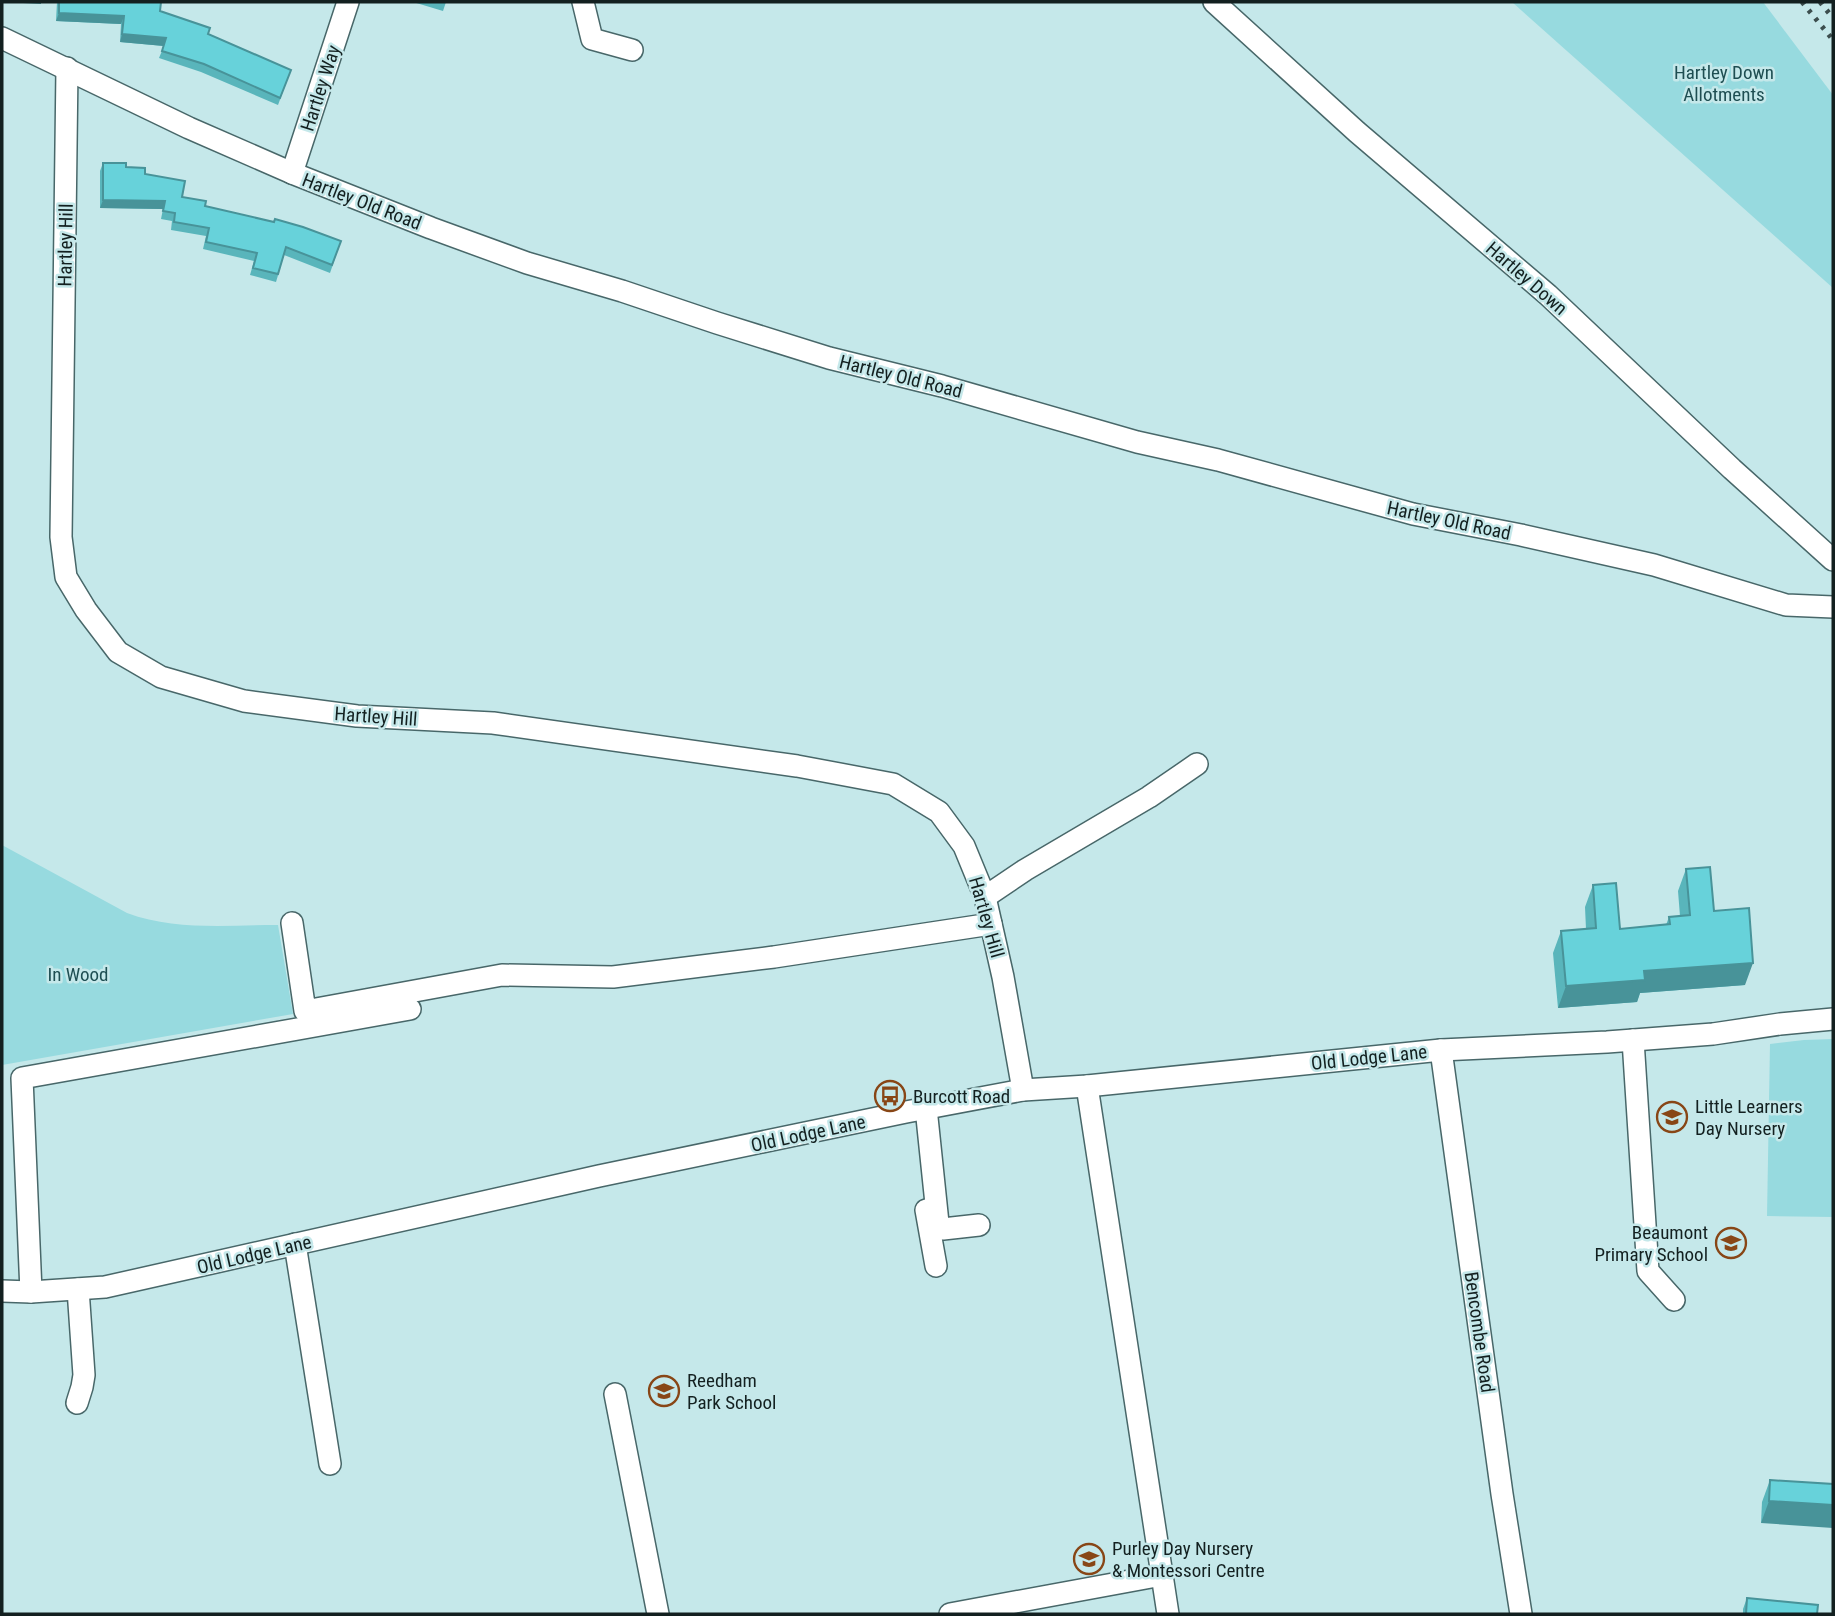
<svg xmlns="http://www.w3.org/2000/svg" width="1835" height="1616" viewBox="0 0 1835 1616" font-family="'Roboto Condensed',sans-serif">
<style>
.green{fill:#97dadf}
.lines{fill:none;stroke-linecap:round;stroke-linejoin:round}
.minor-casing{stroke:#486769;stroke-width:24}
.minor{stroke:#fff;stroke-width:21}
.rail{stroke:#3c4e4e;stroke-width:5;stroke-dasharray:3.5 7;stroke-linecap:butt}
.wall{fill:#59b5bb}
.shaded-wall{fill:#489399}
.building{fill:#67d2da;stroke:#489399;stroke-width:2}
.labels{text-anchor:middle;stroke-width:5;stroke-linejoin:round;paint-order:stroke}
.park-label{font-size:19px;fill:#1e4e52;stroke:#c5e8ea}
.street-label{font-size:19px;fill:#132020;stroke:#c5e8ea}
.poi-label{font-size:19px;fill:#132020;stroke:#c5e8ea;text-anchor:start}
</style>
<rect width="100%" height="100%" fill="#c5e8ea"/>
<g class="green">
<polygon points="1512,2 1763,2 1833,95 1833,288"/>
<path d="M2 845 127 913C175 931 228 925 278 925L293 1014 2 1065Z"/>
<polygon points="1833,1039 1833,1217 1767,1216 1770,1044 1804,1040"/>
</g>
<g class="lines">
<g class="minor-casing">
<g id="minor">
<polyline points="583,2 592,39 632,50"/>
<polyline points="1214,2 1357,132 1548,295 1732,469 1833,560"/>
<polyline points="2,38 189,128 292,173 431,228 527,263 622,291 717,323 829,358 942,386 1137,442 1218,460 1413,514 1521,535 1654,565 1786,605 1833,607"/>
<polyline points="67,68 61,537 66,577 86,610 118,652 161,677 244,701 357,716 493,723 797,766 893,784 939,812 964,846 985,897 1003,977 1023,1090"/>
<polyline points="292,173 348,2"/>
<polyline points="985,897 1025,870 1149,797 1197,764"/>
<polyline points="292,923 305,1011 502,975 613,977 774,957 991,924"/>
<polyline points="1633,1040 1648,1271 1674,1300"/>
<polyline points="1441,1050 1502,1494 1521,1614"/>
<polyline points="1087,1086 1168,1614"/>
<polyline points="926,1108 938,1223 943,1229 979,1225"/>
<polyline points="926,1210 936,1266"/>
<polyline points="295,1244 330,1464"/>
<polyline points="2,1291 31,1292 105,1287 599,1176 906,1112 1023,1090 1087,1086 1441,1050 1607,1042 1713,1034 1780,1024 1833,1019"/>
<polyline points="31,1292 22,1078 410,1009"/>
<polyline points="615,1394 658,1614"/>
<polyline points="77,1403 82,1387 84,1375 78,1289"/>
<polyline points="950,1614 1162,1575"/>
</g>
</g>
<use href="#minor" class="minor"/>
<g class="rail">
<polyline points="1802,2 1833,40"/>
<polyline points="1820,2 1833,18"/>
</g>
</g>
<g class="wall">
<polygon points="57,2 161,2 160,11 208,34 291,70 278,105 201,72 159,58 164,46 120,42 121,24 56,21"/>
<polygon points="413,2 446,2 443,11"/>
<polygon points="103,163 126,167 145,174 182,197 205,206 341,241 330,273 284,255 276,282 250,275 254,261 203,249 206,236 171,230 172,221 161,219 163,209 100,208 100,171"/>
<polygon points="1686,869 1714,911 1745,985 1640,993 1637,1002 1558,1008 1553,953 1561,931 1586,929 1585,907 1593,885 1620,929 1666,925 1669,917 1680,916 1678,891"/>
<polygon points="1770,1480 1833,1484 1761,1523 1762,1502"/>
<polygon points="1747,1598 1817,1614 1743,1614 1743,1609"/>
</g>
<g class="shaded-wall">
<polygon points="23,2 41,2 41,4 23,3"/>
<polygon points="59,13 124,16 121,24 56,21"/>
<polygon points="122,34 166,38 164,46 120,42"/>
<polygon points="103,200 165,201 163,209 100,208"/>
<polygon points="1753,963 1745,985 1640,993 1637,1002 1558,1008 1566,986 1644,971"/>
<polygon points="1769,1501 1833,1505 1833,1528 1761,1523"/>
</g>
<g class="building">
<polygon points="59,2 161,2 160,11 210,28 208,34 291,70 280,98 204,64 162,51 166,38 122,34 124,16 59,13"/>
<polygon points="103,163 126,163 126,167 145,168 145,174 185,181 182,197 206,201 205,206 274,222 275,219 303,227 341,241 332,265 286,247 278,274 253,268 257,253 206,242 209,228 174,222 175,213 163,211 165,201 103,200"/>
<polygon points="1710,867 1714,911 1749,908 1753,963 1644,971 1645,980 1566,986 1561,931 1596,928 1593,885 1616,883 1620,929 1670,924 1669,917 1690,915 1686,869"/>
<polygon points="1770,1480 1833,1484 1833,1505 1769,1501"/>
<polygon points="1747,1598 1818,1605 1817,1614 1746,1614"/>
</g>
<defs>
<g id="bus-ring" transform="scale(1.575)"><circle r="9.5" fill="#c5e8ea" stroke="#884616" stroke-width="1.5"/><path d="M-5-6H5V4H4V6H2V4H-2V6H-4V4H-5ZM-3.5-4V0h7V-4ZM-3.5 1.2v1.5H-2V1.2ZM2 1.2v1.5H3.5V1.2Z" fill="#884616"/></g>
<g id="school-ring" transform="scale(1.575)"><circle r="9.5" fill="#c5e8ea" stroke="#884616" stroke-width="1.5"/><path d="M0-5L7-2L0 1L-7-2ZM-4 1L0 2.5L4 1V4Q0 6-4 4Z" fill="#884616"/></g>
</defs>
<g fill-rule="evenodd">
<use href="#bus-ring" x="890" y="1096"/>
<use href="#school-ring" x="1672" y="1117"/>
<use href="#school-ring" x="1731" y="1243"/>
<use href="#school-ring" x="664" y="1391"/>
<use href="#school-ring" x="1089" y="1559"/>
</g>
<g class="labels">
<g class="park-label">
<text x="1724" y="79">Hartley Down<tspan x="1724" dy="22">Allotments</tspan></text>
<text x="78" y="981">In Wood</text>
</g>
<g class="street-label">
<text transform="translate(320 88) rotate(-72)" y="7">Hartley Way</text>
<text transform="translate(362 201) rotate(21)" y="7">Hartley Old Road</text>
<text transform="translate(65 245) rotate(-89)" y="7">Hartley Hill</text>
<text transform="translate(1527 278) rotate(41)" y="7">Hartley Down</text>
<text transform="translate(901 376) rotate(14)" y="7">Hartley Old Road</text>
<text transform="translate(1449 520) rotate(12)" y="7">Hartley Old Road</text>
<text transform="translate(376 716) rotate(4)" y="7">Hartley Hill</text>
<text transform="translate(987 917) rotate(74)" y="7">Hartley Hill</text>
<text transform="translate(1369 1057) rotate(-6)" y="7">Old Lodge Lane</text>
<text transform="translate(808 1133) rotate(-12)" y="7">Old Lodge Lane</text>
<text transform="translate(254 1254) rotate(-13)" y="7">Old Lodge Lane</text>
<text transform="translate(1480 1332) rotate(82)" y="7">Bencombe Road</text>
</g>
<g class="poi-label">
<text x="913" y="1103">Burcott Road</text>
<text x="1695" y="1113">Little Learners<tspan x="1695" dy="22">Day Nursery</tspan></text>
<text x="1708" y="1239" text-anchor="end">Beaumont<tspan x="1708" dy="22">Primary School</tspan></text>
<text x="687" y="1387">Reedham<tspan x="687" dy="22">Park School</tspan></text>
<text x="1112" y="1555">Purley Day Nursery<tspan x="1112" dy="22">&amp; Montessori Centre</tspan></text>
</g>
</g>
<rect width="1835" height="1616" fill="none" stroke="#132020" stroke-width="7"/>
</svg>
